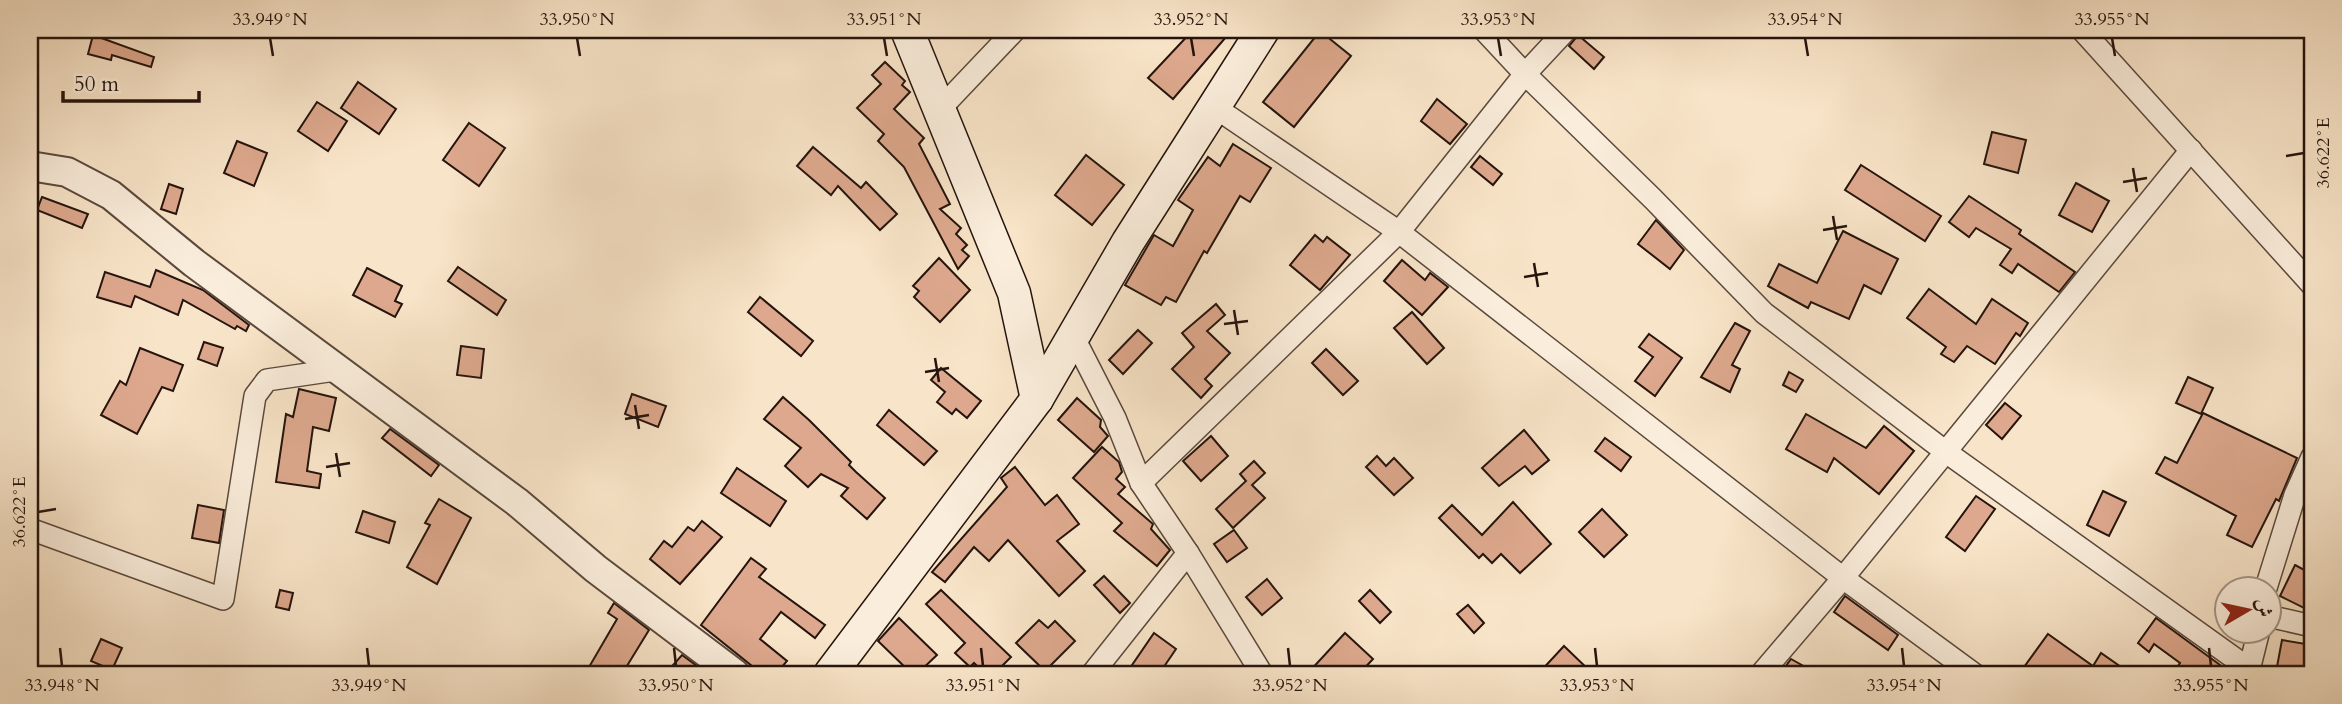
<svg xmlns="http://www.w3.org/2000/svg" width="2342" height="704" viewBox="0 0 2342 704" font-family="Cardo,Amiri,serif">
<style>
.building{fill:#dda88d;stroke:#25140d;stroke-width:2}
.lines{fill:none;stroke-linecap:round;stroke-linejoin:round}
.minor-casing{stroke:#5a483c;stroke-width:24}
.tertiary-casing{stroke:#5a483c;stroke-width:32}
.secondary-casing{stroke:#25140d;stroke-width:35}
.minor{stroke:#faeddb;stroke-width:21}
.tertiary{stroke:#faeddb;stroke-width:28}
.secondary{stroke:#faeddb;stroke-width:32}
.ticks{fill:none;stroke:#25140d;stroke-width:2.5}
.neatline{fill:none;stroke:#25140d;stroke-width:2.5}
.ticks-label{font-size:18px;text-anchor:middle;fill:#25140d}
</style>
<rect width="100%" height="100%" fill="#f8e4c8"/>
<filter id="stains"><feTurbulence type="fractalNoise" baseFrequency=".00286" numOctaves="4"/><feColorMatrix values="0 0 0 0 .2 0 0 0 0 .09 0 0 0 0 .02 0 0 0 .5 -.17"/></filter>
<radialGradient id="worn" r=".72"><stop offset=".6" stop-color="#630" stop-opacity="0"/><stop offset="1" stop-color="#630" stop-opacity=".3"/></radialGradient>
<g class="building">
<polygon points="1193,30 1232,30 1173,99 1148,78"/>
<polygon points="1320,31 1351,56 1294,127 1263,102"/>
<polygon points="93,35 154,57 151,67 112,55 111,60 88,54"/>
<polygon points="1578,35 1604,57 1594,69 1569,46"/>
<polygon points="885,62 905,81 902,85 910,92 894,109 924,138 919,144 950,204 940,209 961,228 956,234 967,245 962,250 969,256 958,269 904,167 878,141 884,134 857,108 881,84 872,75"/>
<polygon points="358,82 396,109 379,134 341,108"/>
<polygon points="1437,99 1467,124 1450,144 1421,121"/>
<polygon points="317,102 347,121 328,151 298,131"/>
<polygon points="469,123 505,148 479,186 443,160"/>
<polygon points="1992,132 2026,140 2018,173 1984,164"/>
<polygon points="237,141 267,153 254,186 224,173"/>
<polygon points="1233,144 1271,168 1250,202 1240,196 1207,253 1204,251 1176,302 1166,297 1161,305 1125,285 1154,235 1173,246 1193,210 1178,200 1208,157 1220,166"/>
<polygon points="813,147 861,188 866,182 897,214 880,230 838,186 831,195 797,166"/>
<polygon points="1086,155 1124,185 1092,225 1055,195"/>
<polygon points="1480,156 1502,174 1493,185 1471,167"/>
<polygon points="1861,165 1941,216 1925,241 1845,190"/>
<polygon points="2076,183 2109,201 2092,232 2059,215"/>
<polygon points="169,184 183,189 176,214 161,209"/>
<polygon points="1969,196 2021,230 2019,234 2075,272 2059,292 2018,264 2012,273 2000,265 2011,249 1976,228 1969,237 1949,222"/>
<polygon points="42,197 88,214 82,228 37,210"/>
<polygon points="1656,220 1684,250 1670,269 1638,244"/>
<polygon points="1843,231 1898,259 1881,294 1864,285 1849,319 1811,302 1808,308 1768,286 1779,264 1817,283"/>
<polygon points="1315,235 1323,242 1327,237 1350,255 1320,290 1290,265"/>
<polygon points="939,258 970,290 940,322 914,297 919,291 913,286"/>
<polygon points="1402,260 1425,280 1430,273 1448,287 1422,315 1384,281"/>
<polygon points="458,267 506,300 497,315 448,281"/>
<polygon points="367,268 402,286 395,301 402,304 395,317 353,295"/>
<polygon points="156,270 203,290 249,325 246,331 237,326 235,329 183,300 178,315 135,296 131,307 97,297 105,272 150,287"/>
<polygon points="1929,289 1976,324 1992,299 2028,323 2020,336 2016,333 1995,364 1967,346 1954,362 1941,354 1946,347 1907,318"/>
<polygon points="760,297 813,341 801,356 748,312"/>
<polygon points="1216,304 1225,315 1207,331 1230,353 1205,379 1212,386 1201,398 1172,369 1194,347 1182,333"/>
<polygon points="1412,312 1444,348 1427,364 1394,328"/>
<polygon points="1735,323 1750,331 1732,365 1740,369 1730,392 1701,377"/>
<polygon points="1138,330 1152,343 1123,374 1109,360"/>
<polygon points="1649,334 1682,358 1655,396 1635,381 1653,357 1639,347"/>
<polygon points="204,342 223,348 217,366 198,359"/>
<polygon points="461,346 484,349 481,378 457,375"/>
<polygon points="140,348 183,365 173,391 162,387 137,434 101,415 120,381 126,385"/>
<polygon points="1326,349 1358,381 1343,395 1312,363"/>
<polygon points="941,368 981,401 967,418 956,409 952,414 937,402 945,392 931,380"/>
<polygon points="1789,372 1803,380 1796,392 1783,385"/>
<polygon points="2188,377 2213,388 2201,414 2176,403"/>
<polygon points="299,389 336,398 329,431 313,427 307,471 321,474 319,488 276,482 286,414 293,417"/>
<polygon points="632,394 666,406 658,427 625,414"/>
<polygon points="783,397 809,420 851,462 849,465 856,472 885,498 867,519 841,496 848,488 821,474 808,487 785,466 801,448 764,419"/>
<polygon points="1077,398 1101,420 1100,427 1108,436 1094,452 1058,420"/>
<polygon points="2005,403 2021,416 2002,439 1986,425"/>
<polygon points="889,410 937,451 924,465 877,425"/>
<polygon points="2203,413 2297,458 2279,501 2276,499 2252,547 2227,535 2236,516 2156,473 2165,457 2177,463"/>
<polygon points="1806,414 1866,448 1884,426 1914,451 1879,494 1834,458 1827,472 1786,449"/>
<polygon points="390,429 439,465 431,476 382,438"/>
<polygon points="1524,430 1549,460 1532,474 1525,466 1499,486 1482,468"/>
<polygon points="1211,436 1228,456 1201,481 1183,461"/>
<polygon points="1605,438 1631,457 1621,471 1595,451"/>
<polygon points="1102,447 1119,462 1122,472 1116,479 1125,487 1118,494 1153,524 1151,529 1170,550 1157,566 1114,531 1122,523 1073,478"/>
<polygon points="1377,456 1386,466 1394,458 1413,478 1394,495 1366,467"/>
<polygon points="1254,461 1265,473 1252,485 1265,498 1233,528 1216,509 1246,481 1240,474"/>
<polygon points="1015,467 1045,505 1057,495 1079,524 1057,541 1085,571 1059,596 1008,540 989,561 974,547 945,582 932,572 1007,487 1001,478"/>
<polygon points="737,468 786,501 770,526 721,493"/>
<polygon points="2103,491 2126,502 2109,536 2087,525"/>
<polygon points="1976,496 1995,509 1965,551 1946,537"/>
<polygon points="439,499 471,518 437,584 407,567 430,525 425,523"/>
<polygon points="1513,502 1551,544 1520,573 1501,554 1492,563 1483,554 1479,558 1439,518 1452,505 1482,535"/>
<polygon points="198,505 224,510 219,543 192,538"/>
<polygon points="1602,509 1627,535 1604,557 1579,532"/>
<polygon points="363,511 395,522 389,543 356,532"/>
<polygon points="702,521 722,537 680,584 650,559 664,541 672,547 688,527 694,531"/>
<polygon points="1234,530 1247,548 1227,562 1214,544"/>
<polygon points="751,558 766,569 759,577 825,625 815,638 781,612 760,639 787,661 776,674 762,674 701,625"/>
<polygon points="2295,565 2312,574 2312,612 2280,596"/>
<polygon points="1104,576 1130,603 1120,613 1094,585"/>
<polygon points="1267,579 1282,598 1262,615 1246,597"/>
<polygon points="280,590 293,593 289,610 276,607"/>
<polygon points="941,590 1011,657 994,674 985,674 974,663 970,667 955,653 965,643 926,604"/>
<polygon points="1370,590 1391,612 1380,623 1359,601"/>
<polygon points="1845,596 1898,635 1888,650 1834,612"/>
<polygon points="614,603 649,630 622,674 585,674 617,619 608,613"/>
<polygon points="1468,605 1484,623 1474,633 1457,614"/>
<polygon points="899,618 937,655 917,674 912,674 878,641"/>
<polygon points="2156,618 2216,662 2232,674 2172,674 2180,663 2154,644 2149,652 2138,643"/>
<polygon points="1039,620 1048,628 1055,621 1075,641 1045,671 1016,643"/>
<polygon points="1154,633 1176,649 1159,674 1139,674 1130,668"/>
<polygon points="1345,633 1373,659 1359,674 1307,674"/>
<polygon points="2048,634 2093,666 2101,653 2131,674 2019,674"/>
<polygon points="101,639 122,648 112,670 91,661"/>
<polygon points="2282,640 2312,645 2312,674 2276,672"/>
<polygon points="1564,646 1593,674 1538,674"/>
<polygon points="682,655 708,674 665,674"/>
<polygon points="1791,659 1818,674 1780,674"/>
</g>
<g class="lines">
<g class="minor-casing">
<g id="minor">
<polyline points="1484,30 1525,74 1653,199 1764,313 1946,452 2248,668"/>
<polyline points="2082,30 2312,285"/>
<polyline points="1213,106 1399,232 1843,578 1974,674"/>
<polyline points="940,109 1015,30"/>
<polyline points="1073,336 1115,418 1141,483 1188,553 1262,674"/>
<polyline points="1141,483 1399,232 1525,74 1566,30"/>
<polyline points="30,529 223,599 255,396 267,380 342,369"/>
<polyline points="2266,588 2295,495 2312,457"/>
<polyline points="2268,616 2312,626"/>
<polyline points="1092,674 1188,553"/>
<polyline points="1761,674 1843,578 2191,150"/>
<polyline points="2248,674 2259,630"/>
</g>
</g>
<g class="tertiary-casing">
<polyline id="tertiary" points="30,166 67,172 111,195 194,263 517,502 596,569 735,674"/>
</g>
<g class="secondary-casing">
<g id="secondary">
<polyline points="907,30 1014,293 1037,399"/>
<polyline points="830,674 1037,399 1128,242 1263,30"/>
</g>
</g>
<use href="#minor" class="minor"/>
<use href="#tertiary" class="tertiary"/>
<use href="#secondary" class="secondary"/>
</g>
<path class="ticks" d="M270 38 273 56M577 38 580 56M884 38 887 56M1191 38 1194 56M1498 38 1501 56M1805 38 1808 56M2112 38 2115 56M2286 156 2304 153M2133 168 2137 192M2123 182 2147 178M1833 216 1837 240M1823 230 1847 226M1534 263 1538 287M1524 277 1548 273M1234 310 1238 335M1224 324 1248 321M935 358 939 382M925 372 949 368M635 405 639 429M625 419 649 415M336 453 340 477M326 467 350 463M38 512 56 509M60 648 62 666M367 648 369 666M674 648 676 666M981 648 983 666M1288 648 1290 666M1595 648 1597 666M1902 648 1904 666M2209 648 2211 666"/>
<rect width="2342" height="704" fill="none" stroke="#f8e4c8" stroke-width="77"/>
<g transform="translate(2248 610) rotate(81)"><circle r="33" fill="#faeddb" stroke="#a59689" stroke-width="2"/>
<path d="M0-5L12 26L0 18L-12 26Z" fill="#8f2418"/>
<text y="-10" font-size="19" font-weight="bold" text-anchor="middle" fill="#25140d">ش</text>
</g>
<path d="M63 91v10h136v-10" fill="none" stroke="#25140d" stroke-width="3.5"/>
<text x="74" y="91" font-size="21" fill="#25140d" stroke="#faeddb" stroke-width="5" paint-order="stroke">50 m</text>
<rect x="38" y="38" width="2266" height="628" class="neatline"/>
<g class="ticks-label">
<text x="270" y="25">33.949°N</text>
<text x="577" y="25">33.950°N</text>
<text x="884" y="25">33.951°N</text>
<text x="1191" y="25">33.952°N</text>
<text x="1498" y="25">33.953°N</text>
<text x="1805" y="25">33.954°N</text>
<text x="2112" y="25">33.955°N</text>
<text transform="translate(2323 153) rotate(-90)" y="6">36.622°E</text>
<text transform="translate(19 512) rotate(-90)" y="6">36.622°E</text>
<text x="62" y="691">33.948°N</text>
<text x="369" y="691">33.949°N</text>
<text x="676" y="691">33.950°N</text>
<text x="983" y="691">33.951°N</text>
<text x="1290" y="691">33.952°N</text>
<text x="1597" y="691">33.953°N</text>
<text x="1904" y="691">33.954°N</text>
<text x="2211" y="691">33.955°N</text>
</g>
<rect width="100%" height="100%" filter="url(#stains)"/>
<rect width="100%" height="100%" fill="url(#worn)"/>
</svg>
